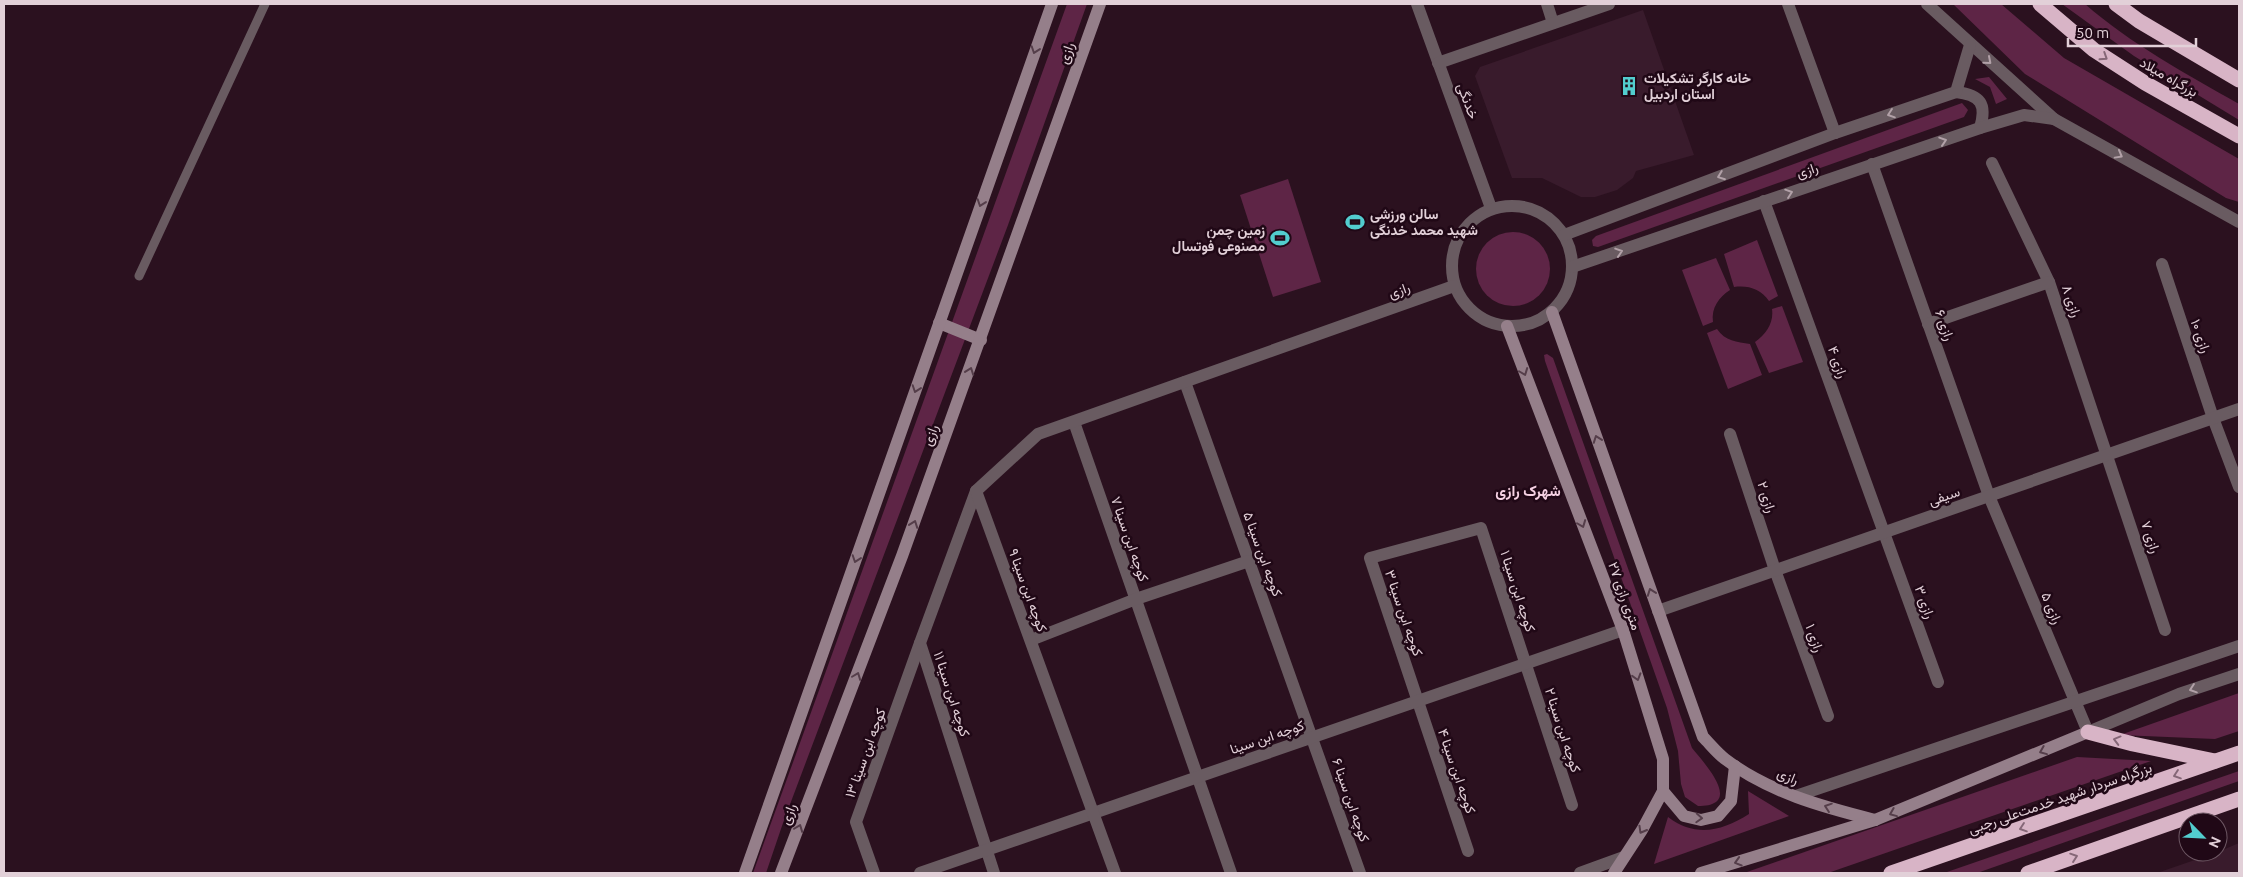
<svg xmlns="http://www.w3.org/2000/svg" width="2243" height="877" viewBox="0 0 2243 877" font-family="Ubuntu,Vazirmatn,sans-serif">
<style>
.built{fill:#391b2c}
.green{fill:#5e2546}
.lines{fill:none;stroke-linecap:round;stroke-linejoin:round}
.lane{stroke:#695b61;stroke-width:9}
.street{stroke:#695b61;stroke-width:12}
.secondary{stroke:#957f8a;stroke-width:12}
.highway{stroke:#d8b4c6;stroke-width:15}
.oneway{stroke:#553e4a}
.oneway2{stroke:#856777}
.oneway3{stroke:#b2a1a8}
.labels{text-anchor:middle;stroke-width:5;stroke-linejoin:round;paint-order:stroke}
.street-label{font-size:14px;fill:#e2d0d8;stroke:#200816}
.poi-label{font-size:14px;font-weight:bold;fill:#e2d0d8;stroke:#200816;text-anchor:start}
.neighbourhood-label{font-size:15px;font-weight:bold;fill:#f6d1e3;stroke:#200816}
</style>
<rect width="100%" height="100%" fill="#2b111f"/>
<g class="built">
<polygon points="1643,10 1694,155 1636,171 1633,178 1617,190 1595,197 1581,197 1542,178 1512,178 1475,76 1480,67"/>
<polygon points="2239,843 2239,873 2157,873 2218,852"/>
</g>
<g class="green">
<polygon points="1067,4 1087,4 1008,225 783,823 766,873 753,873"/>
<polygon points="1953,4 2001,4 2064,58 2239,159 2239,202 2226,198 2025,74"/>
<path d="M2062 4H2085C2131 44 2186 74 2239 104V120L2134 56Z"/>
<polygon points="1989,77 2007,99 1996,104 1990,87 1975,79"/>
<polygon points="1962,103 1968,110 1964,117 1598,247 1593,246 1592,240 1596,236"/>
<polygon points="1288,179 1321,282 1273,297 1240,195"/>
<circle cx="1513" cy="269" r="37"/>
<path d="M1757 240 1778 296 1769 301C1761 289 1748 285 1734 287L1724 254Z"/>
<path d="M1716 258 1730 290C1719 297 1711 308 1713 322L1703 326 1682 270Z"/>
<path d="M1782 306 1803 362 1769 373 1755 342C1766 334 1774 323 1772 309Z"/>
<path d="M1717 329C1725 341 1737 342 1750 344L1762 375 1728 389 1707 333Z"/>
<path d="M1547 354 1553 358 1692 748C1704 763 1745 806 1698 806L1685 797 1681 784 1678 751 1667 708 1545 361 1544 355Z"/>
<polygon points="2239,693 2239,731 2215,739 2120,735"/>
<polygon points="2077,757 2151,761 1828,873 1744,873"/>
<polygon points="2239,771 2239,781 1977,873 1944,873"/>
<path d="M1748 791 1789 816 1654 864 1668 817C1696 838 1722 831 1749 814Z"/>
</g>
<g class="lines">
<polyline class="lane" points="139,276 265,4"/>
<g class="street">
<polyline points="1417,4 1491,208"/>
<polyline points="1547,4 1553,23"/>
<polyline points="1788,4 1835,133"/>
<polyline points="1927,4 2054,119 2239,222"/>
<polyline points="1438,63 1609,4"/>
<path d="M1956 92C1981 95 1987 104 1980 128"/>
<polyline points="1992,163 2049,282 2165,630"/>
<polyline points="1872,164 1989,496 2088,732 2179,694 2239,674"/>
<polyline points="1764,201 1938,682"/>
<circle cx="1512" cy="266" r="60"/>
<polyline points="1564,235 1835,133 1956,92 1970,45"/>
<polyline points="2162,264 2213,418 2239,487"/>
<polyline points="1572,267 1980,128 2024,115 2054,119"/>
<polyline points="1928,324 2049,282"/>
<polyline points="1185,382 1360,873"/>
<polyline points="1074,422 1231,873"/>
<polyline points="1730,434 1775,570 1828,716"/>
<polyline points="976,491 920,643 994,873"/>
<polyline points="1658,611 2239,409"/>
<polyline points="1031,640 1136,599 1249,561"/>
<polyline points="1796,796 2239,646"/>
<polyline points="1468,851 1370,558 1481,528 1572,805"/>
<polyline points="874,873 856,822 920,643"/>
<polyline points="920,873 1623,630"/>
<polyline points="1115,873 976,491 1038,434 1454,286"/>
<polyline points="1580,873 1624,857"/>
</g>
<g class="secondary">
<path d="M1552 312 1703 737C1710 744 1717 753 1725 759 1768 792 1823 807 1875 820"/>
<polyline points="939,323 981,340"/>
<polyline points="1507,326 1623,630 1663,759 1663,791 1642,830 1614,873"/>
<polyline points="1663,791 1684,816 1701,820 1718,816 1731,801 1735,766"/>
<polyline points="745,873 1052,4"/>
<polyline points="781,873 902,556 1100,4"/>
<polyline points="1701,873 1875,820 2088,732"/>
</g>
<g class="highway">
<polyline points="2040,4 2094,50 2145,83 2239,136"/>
<polyline points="2116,4 2139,21 2239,80"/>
<polyline points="2088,732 2133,744 2215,761"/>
<polyline points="1891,873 2239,753"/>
<polyline points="2028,873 2239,799"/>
</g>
</g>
<defs><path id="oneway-chevron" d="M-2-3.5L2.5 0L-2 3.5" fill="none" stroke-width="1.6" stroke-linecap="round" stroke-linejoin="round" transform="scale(1.25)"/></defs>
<g class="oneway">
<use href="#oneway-chevron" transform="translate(1035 50) rotate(109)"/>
<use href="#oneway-chevron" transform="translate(981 203) rotate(109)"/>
<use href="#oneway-chevron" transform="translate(970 371) rotate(-70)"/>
<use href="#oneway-chevron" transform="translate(1524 372) rotate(69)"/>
<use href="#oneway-chevron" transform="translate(916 389) rotate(109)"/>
<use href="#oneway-chevron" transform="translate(1597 439) rotate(-110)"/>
<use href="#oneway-chevron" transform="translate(914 524) rotate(-70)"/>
<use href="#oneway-chevron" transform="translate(1582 524) rotate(69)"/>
<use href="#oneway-chevron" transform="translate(856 559) rotate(109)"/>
<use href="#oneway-chevron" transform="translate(1651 592) rotate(-110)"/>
<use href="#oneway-chevron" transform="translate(857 676) rotate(-69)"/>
<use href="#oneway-chevron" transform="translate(1637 677) rotate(73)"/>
<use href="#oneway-chevron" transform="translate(2043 751) rotate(158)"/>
<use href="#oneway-chevron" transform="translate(1828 807) rotate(-161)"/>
<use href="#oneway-chevron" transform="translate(1893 813) rotate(158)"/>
<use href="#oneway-chevron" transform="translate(1699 818) rotate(3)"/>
<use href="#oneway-chevron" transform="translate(799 828) rotate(-69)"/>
<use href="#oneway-chevron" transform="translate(1642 830) rotate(120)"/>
<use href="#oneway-chevron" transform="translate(1738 862) rotate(163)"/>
</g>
<g class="oneway2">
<use href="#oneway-chevron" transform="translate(2104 57) rotate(33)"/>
<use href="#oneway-chevron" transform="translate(2117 740) rotate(-165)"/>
<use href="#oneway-chevron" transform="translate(2177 775) rotate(161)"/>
<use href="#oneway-chevron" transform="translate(2023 828) rotate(161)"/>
<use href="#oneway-chevron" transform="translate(2074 857) rotate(-19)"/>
</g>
<g class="oneway3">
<use href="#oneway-chevron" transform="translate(1988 61) rotate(41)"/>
<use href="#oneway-chevron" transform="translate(1891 114) rotate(161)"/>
<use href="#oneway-chevron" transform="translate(1943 141) rotate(-18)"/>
<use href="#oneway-chevron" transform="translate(2119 155) rotate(29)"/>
<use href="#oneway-chevron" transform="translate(1721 176) rotate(159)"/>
<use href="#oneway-chevron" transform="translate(1789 193) rotate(-19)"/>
<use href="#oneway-chevron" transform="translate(1619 252) rotate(-18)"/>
<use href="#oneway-chevron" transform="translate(2193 689) rotate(161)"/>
</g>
<defs>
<g id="building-bare" transform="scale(1.5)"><path d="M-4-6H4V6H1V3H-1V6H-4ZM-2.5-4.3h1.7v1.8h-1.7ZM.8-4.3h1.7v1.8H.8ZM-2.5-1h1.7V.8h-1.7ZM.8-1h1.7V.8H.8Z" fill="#52cdce" stroke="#200816" stroke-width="2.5" paint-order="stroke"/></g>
<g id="stadium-bare" transform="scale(1.5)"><path d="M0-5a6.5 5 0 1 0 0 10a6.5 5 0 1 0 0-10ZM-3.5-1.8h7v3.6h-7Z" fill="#52cdce" stroke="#200816" stroke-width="2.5" paint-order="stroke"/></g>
</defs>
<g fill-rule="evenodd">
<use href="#building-bare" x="1629" y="86"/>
<use href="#stadium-bare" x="1355" y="222"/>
<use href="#stadium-bare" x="1280" y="238"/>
</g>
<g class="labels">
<g class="street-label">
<text transform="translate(1066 53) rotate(-71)" y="5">رازی</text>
<text transform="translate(2169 77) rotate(30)" y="5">بزرگراه میلاد</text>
<text transform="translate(1468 101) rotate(70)" y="5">خدنگی</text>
<text transform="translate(1807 170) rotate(-19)" y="5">رازی</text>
<text transform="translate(1399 290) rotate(-20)" y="5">رازی</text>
<text transform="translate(2072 301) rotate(71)" y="5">رازی ۸</text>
<text transform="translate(1945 325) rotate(70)" y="5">رازی ۶</text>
<text transform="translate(2201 336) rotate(71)" y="5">رازی ۱۰</text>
<text transform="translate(1838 362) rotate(70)" y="5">رازی ۴</text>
<text transform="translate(930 435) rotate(-70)" y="5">رازی</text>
<text transform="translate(1944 496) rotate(-19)" y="5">سیفی</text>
<text transform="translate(1767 497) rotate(72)" y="5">رازی ۲</text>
<text transform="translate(2151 537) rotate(72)" y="5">رازی ۷</text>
<text transform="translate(1130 539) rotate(71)" y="5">کوچه ابن سینا ۷</text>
<text transform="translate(1263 554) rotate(70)" y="5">کوچه ابن سینا ۵</text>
<text transform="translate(1028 590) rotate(70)" y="5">کوچه ابن سینا ۹</text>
<text transform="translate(1518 591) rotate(72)" y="5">کوچه ابن سینا ۱</text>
<text transform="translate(1625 596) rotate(70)" y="5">۲۷ متری رازی</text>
<text transform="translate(1925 602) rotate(70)" y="5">رازی ۳</text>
<text transform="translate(2052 608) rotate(67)" y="5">رازی ۵</text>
<text transform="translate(1404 613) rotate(71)" y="5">کوچه ابن سینا ۳</text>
<text transform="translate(1815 638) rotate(70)" y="5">رازی ۱</text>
<text transform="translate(952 694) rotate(72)" y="5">کوچه ابن سینا ۱۱</text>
<text transform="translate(1563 730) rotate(72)" y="5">کوچه ابن سینا ۲</text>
<text transform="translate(1267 737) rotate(-19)" y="5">کوچه ابن سینا</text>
<text transform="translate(865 753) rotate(-70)" y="5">کوچه ابن سینا ۱۳</text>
<text transform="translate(1457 771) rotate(71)" y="5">کوچه ابن سینا ۴</text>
<text transform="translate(1788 776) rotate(22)" y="5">رازی</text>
<text transform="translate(2060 798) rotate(-19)" y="5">بزرگراه سردار شهید خدمت‌علی رجبی</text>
<text transform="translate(1351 800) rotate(71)" y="5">کوچه ابن سینا ۶</text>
<text transform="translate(788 814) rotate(-69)" y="5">رازی</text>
</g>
<g class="poi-label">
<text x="1644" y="83">خانه کارگر تشکیلات<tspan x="1644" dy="16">استان اردبیل</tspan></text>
<text x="1370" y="219">سالن ورزشی<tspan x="1370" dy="16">شهید محمد خدنگی</tspan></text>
<text x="1265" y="235" text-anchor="end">زمین چمن<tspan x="1265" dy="16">مصنوعی فوتسال</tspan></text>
</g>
<g class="neighbourhood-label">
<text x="1528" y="496">شهرک رازی</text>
</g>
</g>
<rect width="2243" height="877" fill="none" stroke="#e2d0d8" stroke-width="10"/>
<g transform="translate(2203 837) rotate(114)"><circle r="24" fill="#200816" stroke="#6e5864"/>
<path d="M0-4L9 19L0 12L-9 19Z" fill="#52cdce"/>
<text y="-8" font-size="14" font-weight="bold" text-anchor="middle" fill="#e2d0d8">N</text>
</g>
<path d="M2068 38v8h128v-8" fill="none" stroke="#e2d0d8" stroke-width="2.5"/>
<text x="2076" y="38" font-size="15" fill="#e2d0d8" stroke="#200816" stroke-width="4" paint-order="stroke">50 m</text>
</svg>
